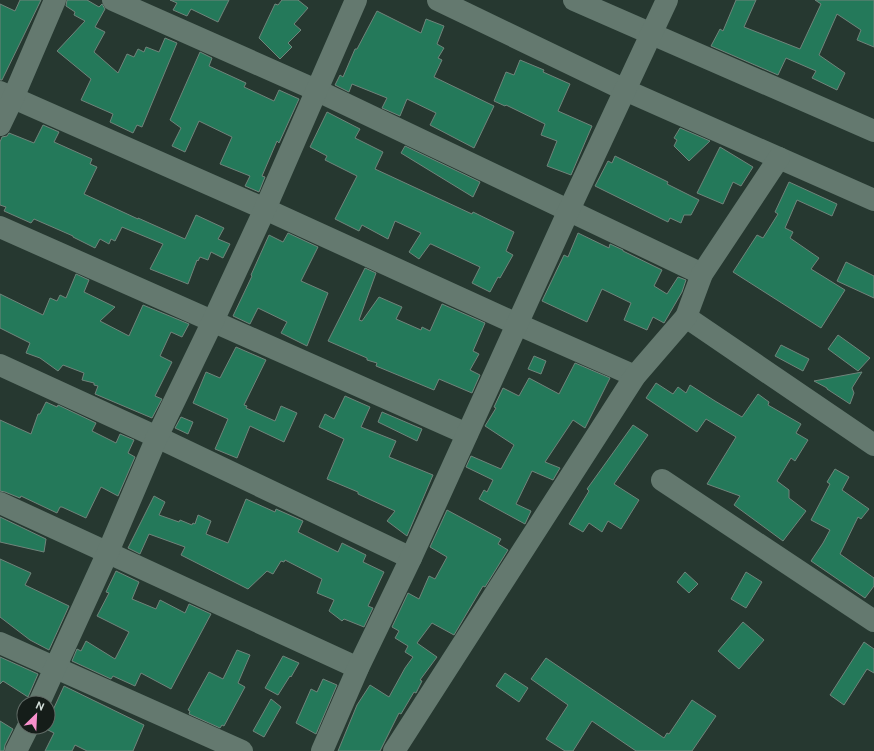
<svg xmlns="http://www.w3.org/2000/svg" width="874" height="751" viewBox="0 0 874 751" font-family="Ubuntu,sans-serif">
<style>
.building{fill:#24795a;stroke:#70847b}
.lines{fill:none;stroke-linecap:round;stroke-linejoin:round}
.minor{stroke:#64796f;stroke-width:22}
</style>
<rect width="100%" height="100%" fill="#263830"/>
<g class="building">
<polygon points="20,0 41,0 2,80 0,80 0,4 15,11"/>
<polygon points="67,0 87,0 99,7 102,4 105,9 95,27 105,32 94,52 118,73 127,54 134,57 138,49 144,52 146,47 159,52 165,38 177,43 142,127 137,125 133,133 110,122 113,114 81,100 91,79 57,51 85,21 74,15 75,12 66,6"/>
<polygon points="170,0 229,0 218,22 191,9 187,16 173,10 177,3"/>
<polygon points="282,0 298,0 308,8 294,24 301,30 288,43 292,47 280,59 259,38 275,4 278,5"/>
<polygon points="736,0 756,0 744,27 800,49 821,4 815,0 874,0 874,47 857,40 861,30 837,14 819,55 845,73 837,90 812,78 816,71 786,58 778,75 711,46 720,29 723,31"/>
<polygon points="377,11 421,33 426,19 444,26 437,44 444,48 438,58 442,60 434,77 494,106 474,148 430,125 436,113 407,99 400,116 382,108 387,98 352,84 349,92 335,85 340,75 343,77 355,49 357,49"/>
<polygon points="200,52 212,58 209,66 246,83 244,87 274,101 279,90 299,99 279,143 277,141 262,176 265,177 259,192 245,186 250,176 220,164 232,137 199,121 185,152 172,146 181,128 170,120"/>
<polygon points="520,60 544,70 543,72 570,84 558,111 592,126 571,175 547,166 557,141 541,135 545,124 506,105 505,106 494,101 506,72 514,75"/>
<polygon points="327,112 360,129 355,138 383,152 375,169 472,214 473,212 514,232 506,251 513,255 500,278 498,277 490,292 472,283 480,267 431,244 430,244 419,259 409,252 421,233 395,221 388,239 362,225 359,231 335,219 357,176 325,160 327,156 310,147"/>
<polygon points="43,125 59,132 54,142 92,159 90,164 97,167 84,194 138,219 138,218 185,239 196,215 224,228 218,239 230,244 223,258 211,252 208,260 200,257 198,261 197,260 188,284 150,269 163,244 122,227 115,241 111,239 109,244 100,239 95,248 73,237 73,236 34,219 31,223 4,211 6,207 0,205 0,142 2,137 7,136 9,133 34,143"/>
<polygon points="680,128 710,141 689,161 674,146 677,140 674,138"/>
<polygon points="405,146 480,182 473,197 401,153"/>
<polygon points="720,147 753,167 741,186 733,182 723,204 697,193"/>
<polygon points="615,156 668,182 667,184 699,200 691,215 684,215 681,223 670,218 668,222 595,186 608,161 612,163"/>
<polygon points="789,182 837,204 832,216 797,200 785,228 793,232 790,238 819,258 811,269 845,290 821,328 733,272 757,235 763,238 778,214 775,212"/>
<polygon points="288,233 318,247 301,281 328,293 307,346 281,333 287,322 258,308 250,324 233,316 252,276 251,275 269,235 283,242"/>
<polygon points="578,233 609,248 610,244 623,250 623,251 662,270 654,286 667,294 678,277 686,280 682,292 664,323 653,317 647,330 624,320 631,303 602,289 587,322 542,301 564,255 568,257"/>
<polygon points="846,262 874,276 874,298 837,281"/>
<polygon points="365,268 376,273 359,320 362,321 379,297 402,307 396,319 421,330 422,327 430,331 442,304 485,323 473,351 479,354 470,370 480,375 472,393 439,379 434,390 376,366 377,363 367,360 367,358 328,341"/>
<polygon points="76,274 89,280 84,292 115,307 100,321 129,336 143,305 189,324 182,337 171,332 160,356 172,362 155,396 162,399 152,418 95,394 98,386 94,385 94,383 82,380 84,373 63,365 58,371 40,358 26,353 30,343 0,328 0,294 43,315 50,298 57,301 60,295 66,298"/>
<polygon points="838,335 870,358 858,371 828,349"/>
<polygon points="781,345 809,359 803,371 775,356"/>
<polygon points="236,347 266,360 244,405 247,406 246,408 275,421 281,406 297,413 284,442 250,426 237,458 215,449 228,419 193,403 206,372 220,378"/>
<polygon points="534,356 546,361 541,374 528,369"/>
<polygon points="575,363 610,378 585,428 573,420 545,462 560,468 553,480 532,471 516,504 531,511 525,524 479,499 484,490 487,492 493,480 466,467 471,456 501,469 514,445 485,426 496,408 494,407 503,388 519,396 529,378 559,394"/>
<polygon points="862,372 852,388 854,393 850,404 827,389 827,388 814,381"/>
<polygon points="656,383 673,394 678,387 686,393 690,385 715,401 742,417 758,394 769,402 768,405 801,424 796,433 808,440 795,461 791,458 777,481 789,490 789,498 806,511 783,541 734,505 740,496 707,484 736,437 706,419 697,432 646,398"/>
<polygon points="345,396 370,407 361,427 396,441 389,457 433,475 407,536 387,521 395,511 358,494 358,492 327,479 344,439 319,427 325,414 334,419"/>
<polygon points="46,402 57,407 58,405 96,423 92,431 116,443 120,434 134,440 128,453 135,457 118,496 101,487 86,518 62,507 60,507 57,513 21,496 20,498 5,492 0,491 0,420 31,434 38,414 40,414"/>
<polygon points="382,412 422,429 417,441 378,422"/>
<polygon points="181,417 193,422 188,434 175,428"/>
<polygon points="633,425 648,435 614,484 639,500 621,529 608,521 602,532 589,523 583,532 569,524 589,491 587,489"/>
<polygon points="835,469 849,477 842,490 869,509 861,519 858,517 840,554 874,578 874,586 865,598 811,561 823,543 830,530 811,520 830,484 827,482"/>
<polygon points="154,496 165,502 159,515 179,522 180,520 192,525 193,523 195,524 198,515 211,521 206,534 228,543 246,499 275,512 276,509 303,521 298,532 338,552 342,543 366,555 363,562 384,572 368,606 373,608 364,627 344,619 342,621 329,611 334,600 317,593 322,579 285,560 284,562 281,561 273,574 267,571 248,589 181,555 185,547 149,534 140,554 128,548"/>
<polygon points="447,510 501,539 498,544 508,550 485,587 483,586 454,635 432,623 417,643 437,657 420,680 422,681 416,693 414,692 401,714 399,713 380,751 338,751 357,705 370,685 389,697 405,668 413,657 405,652 408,646 395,638 399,631 392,627 408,593 419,599 429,576 435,579 447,557 430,547"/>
<polygon points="0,517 46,539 44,552 0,542"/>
<polygon points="0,559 31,573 25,585 69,606 49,650 30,640 0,617"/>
<polygon points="116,571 139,582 132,599 156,609 160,600 185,613 189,604 211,614 171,689 141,673 135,686 113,676 111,679 72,661 77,649 81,651 86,641 115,659 129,632 97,616 109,593 106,592"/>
<polygon points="685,572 698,584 689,593 677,582"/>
<polygon points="746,572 762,582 746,608 731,599"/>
<polygon points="743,622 764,640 739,669 718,651"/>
<polygon points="864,642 874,649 874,673 867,669 844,705 830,695"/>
<polygon points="237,650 250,655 238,683 245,687 224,726 222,725 220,728 189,714 190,711 188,710 209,672 223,679"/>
<polygon points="283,656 299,663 291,677 290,676 278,695 265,688"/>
<polygon points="0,657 38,674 28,697 3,681 0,684"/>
<polygon points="546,658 664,738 667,733 669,734 692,700 716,716 692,751 636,751 592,721 573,751 565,751 546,739 568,705 531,679"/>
<polygon points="505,673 528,688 519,702 496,686"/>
<polygon points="323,679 337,685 316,734 296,723 311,689 317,692"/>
<polygon points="64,686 144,725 133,751 87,751 75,745 72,751 45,751 54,733 46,729 48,727 54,711 53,710"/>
<polygon points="271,699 281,707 264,737 253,731"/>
<polygon points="0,721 13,729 5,745 4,751 0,751"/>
</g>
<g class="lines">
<g class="minor">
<polyline points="113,0 316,90 702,274"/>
<polyline points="438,0 625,90 874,200"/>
<polyline points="574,0 874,131"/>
<polyline points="0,92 265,209 517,324 635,376"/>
<polyline points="0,125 13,98 55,0"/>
<polyline points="0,227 467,434"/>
<polyline points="686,317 874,445"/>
<polyline points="0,365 157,437 411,558"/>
<polyline points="662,480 874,621"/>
<polyline points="0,503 358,668"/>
<polyline points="0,643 242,751"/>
<polyline points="39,703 108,552 157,437 213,321 265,209 356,0"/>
<polyline points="16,751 28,727"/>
<polyline points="322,751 358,668 411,558 569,210 667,0"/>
<polyline points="394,751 635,376 686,317 702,274 779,158"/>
</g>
</g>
<g transform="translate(36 715) rotate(24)"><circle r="19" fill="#151d19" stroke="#616b66"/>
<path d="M0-3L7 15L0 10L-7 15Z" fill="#f890cc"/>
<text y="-6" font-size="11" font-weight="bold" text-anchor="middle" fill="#d4dfda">N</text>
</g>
</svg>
